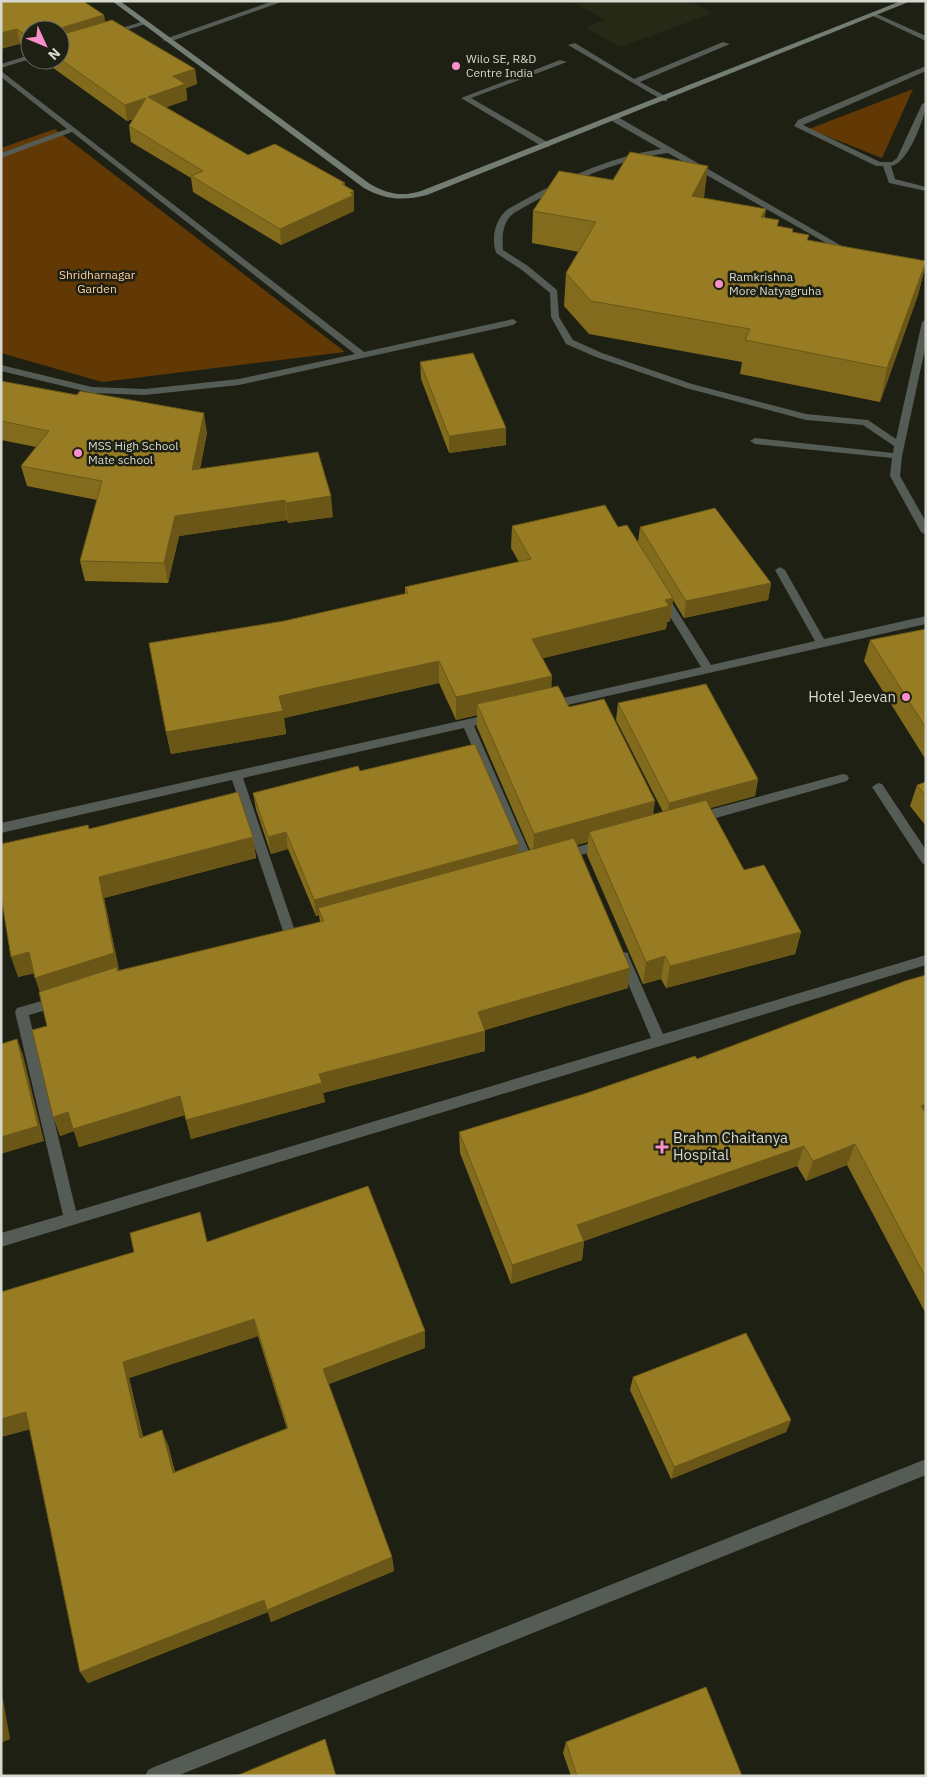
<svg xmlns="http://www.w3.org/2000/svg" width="927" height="1777" viewBox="0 0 927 1777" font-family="'IBM Plex Sans',sans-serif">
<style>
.built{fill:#262915}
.green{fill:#623905}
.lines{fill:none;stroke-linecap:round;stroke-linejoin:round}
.lane{fill:#555b55;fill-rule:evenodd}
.street{fill:#555b55;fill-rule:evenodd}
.secondary{fill:#747d74;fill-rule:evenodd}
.wall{fill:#836b1e;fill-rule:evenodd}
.shaded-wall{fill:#6a5718}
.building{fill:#987c23;stroke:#6a5718;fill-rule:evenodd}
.poi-dot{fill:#f98fc9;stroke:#1d2012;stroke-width:2}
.labels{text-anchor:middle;stroke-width:5;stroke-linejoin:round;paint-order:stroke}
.far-poi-label{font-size:12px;fill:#d7d9d0;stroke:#1d2012;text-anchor:start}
.far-park-label{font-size:12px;fill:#ffcd9e;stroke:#1d2012}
.poi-label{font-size:15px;fill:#d7d9d0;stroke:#1d2012;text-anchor:end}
</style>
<rect width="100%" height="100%" fill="#1d2012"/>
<polygon class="built" points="571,1 690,1 713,13 621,47 585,27 605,20"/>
<g class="green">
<polygon points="913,89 882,158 809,129"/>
<polygon points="55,129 345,352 102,382 1,353 1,148"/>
</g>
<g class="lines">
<g class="lane">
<polygon points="273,1 284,1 169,42 162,40"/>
<polygon points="723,42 730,44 640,82 667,97 667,101 664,101 568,45 575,43 634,79"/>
<polygon points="560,60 567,62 471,98 549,143 549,147 543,147 461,98"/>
<path d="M610 116H616L854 253 847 255 668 153C613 160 562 185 514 213 502 222 502 236 503 250L528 266 557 290 559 317 573 340 602 353 692 384 806 414 868 420 896 439 922 322 926 319V344L902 456 900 476 926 522V535L921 532 890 476 892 458 755 444 750 441 755 438 893 453 894 446 863 425 806 420 686 388 596 357 566 344 551 317 550 293 522 270 496 253C491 238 495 219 508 209 556 182 607 157 661 149L610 120Z"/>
<polygon points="878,783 882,784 926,850 926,865 922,863 874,790 872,787"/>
</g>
<g class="street">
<polygon points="873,14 877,14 926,36 926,41 873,16"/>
<polygon points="144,21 146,22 146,24 110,35 106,33"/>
<polygon points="30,55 30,59 1,68 1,64"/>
<path d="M926 66V71L803 125 880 162H892L897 158 922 104 926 102C926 117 907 165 891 166L895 179 926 187V191L889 183 883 166H876L794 126 798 120Z"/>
<polygon points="1,71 364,352 513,319 517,322 513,325 239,385 145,395 92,393 1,371 1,365 92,387 145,389 239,379 355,354 72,132 1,158 1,153 67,129 1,77"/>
<polygon points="780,567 785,570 824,639 926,616 926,624 550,709 546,708 544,705 546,702 550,701 701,667 658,597 663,593 667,595 711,665 815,641 775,570"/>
<polygon points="491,714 497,718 495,721 474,726 535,865 533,868 525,868 523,865 464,728 243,778 295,931 294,935 284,935 283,931 232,780 1,833 1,823"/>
<polygon points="843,774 847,775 849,778 847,781 698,823 692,818 698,813"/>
<polygon points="602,840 606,842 608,845 606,848 563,860 559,858 557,855 559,852"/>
<polygon points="623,952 628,953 629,957 663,1034 926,955 926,965 1,1247 1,1233 63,1215 15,1012 17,1008 59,996 64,997 66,1001 64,1005 29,1015 76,1211 651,1038 617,957 618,953"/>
<polygon points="926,1459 926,1475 177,1776 145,1776 148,1770 154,1767"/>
</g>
<path class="secondary" d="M112 1H120L370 184C387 194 402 197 421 191L901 1H911L427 195C404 201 385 200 364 188Z"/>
</g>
<g class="wall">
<polygon points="1,1 105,22 195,69 197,84 186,88 187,100 166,107 248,155 345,186 354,191 354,211 281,245 193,192 191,178 131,142 129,126 133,119 127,121 42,60 60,60 60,30 30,30 30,51 20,44"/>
<polygon points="704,198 766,209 764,218 778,226 793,229 793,232 808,240 926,263 918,295 880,402 740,374 742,362 589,334 564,306 566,273 579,252 532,243 533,211"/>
<polygon points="420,362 506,428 506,445 449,453 421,379"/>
<polygon points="1,381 207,433 200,469 333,517 288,523 287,520 179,536 168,583 85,581 80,561 97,500 27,486 21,466 36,447 1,440"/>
<polygon points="512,526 618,527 638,542 640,527 771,583 768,600 684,618 673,600 670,621 667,622 666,629 543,658 551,687 569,707 654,814 663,812 616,720 618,703 758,779 755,796 710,808 744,870 801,932 795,954 666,988 661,979 643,984 587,855 588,842 576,845 628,988 485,1030 485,1051 323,1093 325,1102 191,1139 185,1115 79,1147 74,1131 60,1136 47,1026 40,991 34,973 18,977 89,829 253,837 256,858 104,898 119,971 320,922 319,915 316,916 288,849 271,854 256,809 253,793 360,771 519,853 530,850 477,727 477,715 456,720 439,683 284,718 286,734 171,754 166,732 284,621 405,594 405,587 519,562 511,548"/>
<polygon points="926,629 926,760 864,661 870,640"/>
<polygon points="917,785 926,796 926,826 910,806"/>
<polygon points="926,975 926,1314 847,1165 806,1181 797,1166 584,1241 582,1260 511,1284 460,1153 459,1132 697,1059"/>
<path d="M207 1242 425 1331V1348L329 1384 392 1557 394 1571 271 1622 268 1612 88 1683 80 1672 30 1429 1 1437ZM258 1336 287 1429 175 1472 168 1445 143 1437 129 1378Z"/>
<polygon points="633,1377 791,1420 786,1432 671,1479 630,1390"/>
<polygon points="566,1742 742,1776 571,1776 563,1753"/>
</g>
<g class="shaded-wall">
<polygon points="104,15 107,30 60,44 60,30 56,30 57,29"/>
<polygon points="17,29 20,44 1,49 1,33"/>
<polygon points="195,69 197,84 186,88 187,100 150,113 148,97 173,76"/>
<polygon points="146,98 148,114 127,121 125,105"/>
<polygon points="708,166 704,198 692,196"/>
<polygon points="345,183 346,199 350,193 354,191 354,211 281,245 280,229 342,184"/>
<polygon points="766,209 761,242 761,217"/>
<polygon points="926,262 918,295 880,402 887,368"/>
<polygon points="204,413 207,433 195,490 192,470"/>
<polygon points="506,428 506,445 449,453 449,436"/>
<polygon points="331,496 333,517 288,523 286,503"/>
<polygon points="285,500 287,520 179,536 168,583 164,563 175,516"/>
<polygon points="771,583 768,600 684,618 686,601"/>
<polygon points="673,598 670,621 667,622 666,629 531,661 532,639 665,600"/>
<polygon points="439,661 439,683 284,718 286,734 171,754 166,732 279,696"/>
<polygon points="552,676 551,699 477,704 477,715 456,720 456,697"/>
<polygon points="758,779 755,796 667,820 669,803"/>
<polygon points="655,801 652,824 589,832 588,842 533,857 534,834"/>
<polygon points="286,832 288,849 271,854 268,837"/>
<polygon points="253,837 256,858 104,898 120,974 42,998 35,978 99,877"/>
<polygon points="519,844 518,861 318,908 319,915 316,916 314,900"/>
<polygon points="801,932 795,954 666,988 670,966"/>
<polygon points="29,952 36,973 18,977 11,957"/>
<polygon points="665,956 661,979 643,984 646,962"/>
<polygon points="630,968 628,988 478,1032 478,1012"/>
<polygon points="485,1031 485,1051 323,1093 325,1102 191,1139 186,1120 319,1074"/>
<polygon points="17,1039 23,1055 44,1141 1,1154 1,1137"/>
<polygon points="180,1096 185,1115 79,1147 74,1131 60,1136 53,1117 68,1112"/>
<polygon points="926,1104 926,1122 921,1106"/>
<polygon points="855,1144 847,1165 806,1181 813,1161"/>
<polygon points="804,1146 797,1166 581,1242 584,1241 582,1260 511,1284 512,1265 577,1225"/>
<polygon points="254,1319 258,1336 129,1378 147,1453 140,1438 123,1362"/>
<polygon points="425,1331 425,1348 326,1385 323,1369"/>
<polygon points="26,1412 35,1428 1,1437 1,1419"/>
<polygon points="791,1420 786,1432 671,1479 674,1467"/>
<polygon points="162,1430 168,1445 178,1488 173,1473"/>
<polygon points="392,1557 394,1571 271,1622 268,1612 88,1683 80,1672 264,1600"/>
<polygon points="1,1688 10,1739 1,1743"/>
</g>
<g class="building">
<polygon points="1,1 83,1 104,15 57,29 56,30 30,30 30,38 17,29 1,33"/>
<polygon points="112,20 195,69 173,76 185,84 148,97 248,155 275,144 345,183 342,184 354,191 350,193 354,195 280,229 191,176 203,171 129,126 146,98 125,105 60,59 60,35"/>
<polygon points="630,152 708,166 692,196 766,209 761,217 779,220 777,226 793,229 792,232 809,235 807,240 926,261 887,368 745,340 750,329 591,301 566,273 596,222 533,211 559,171 613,180"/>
<polygon points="473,353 506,428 449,436 420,362"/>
<polygon points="1,381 77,395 80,391 204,413 192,470 318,452 331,496 286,503 285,500 175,516 164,563 80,561 102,481 21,466 49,431 1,421"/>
<polygon points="605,505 618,527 627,525 673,598 665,600 669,606 532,639 552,676 456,697 439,661 279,696 283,711 166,732 149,643 284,621 408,593 405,587 531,559 512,526"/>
<polygon points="715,508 771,583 686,601 640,527"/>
<polygon points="926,629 926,728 870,640"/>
<polygon points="706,684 758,779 669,803 618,703"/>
<polygon points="558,686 569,707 604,699 655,801 534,834 477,704"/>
<polygon points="475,744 519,844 314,900 286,832 268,837 253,793 358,766 360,771"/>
<polygon points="926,782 926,796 917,785"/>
<polygon points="238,792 253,837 99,877 114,953 35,978 29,952 11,957 1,896 1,844 88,825 89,829"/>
<polygon points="706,800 744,870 764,865 801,932 670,966 665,956 646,962 589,832"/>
<polygon points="574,838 630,968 478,1012 485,1031 319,1074 322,1083 186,1120 180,1096 73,1129 68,1112 53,1117 32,1030 47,1026 39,992 117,967 117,971 324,921 318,908"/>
<polygon points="926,975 926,1104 921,1106 926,1113 926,1278 855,1144 813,1161 804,1146 577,1225 584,1241 512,1265 459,1132 584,1094 695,1056 697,1059 905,981"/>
<polygon points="17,1039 38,1126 1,1137 1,1044"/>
<path d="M368 1186 425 1331 323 1369 392 1557 267 1610 264 1600 80 1672 26 1412 1 1419V1292L134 1252 130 1233 200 1212 207 1242ZM254 1319 288 1428 173 1473 162 1430 140 1438 123 1362Z"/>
<polygon points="746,1333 791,1420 674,1467 633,1377"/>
<polygon points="706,1687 742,1776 577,1776 566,1742"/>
<polygon points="325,1739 336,1776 236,1776"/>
</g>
<g class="poi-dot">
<circle cx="456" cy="66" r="5"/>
<circle cx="719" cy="284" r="5"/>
<circle cx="78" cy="453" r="5"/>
<circle cx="906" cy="697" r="5"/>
<path d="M659.5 1139.5h5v5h5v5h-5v5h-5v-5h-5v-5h5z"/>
</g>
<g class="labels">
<g class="far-poi-label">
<text x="466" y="63">Wilo SE, R&amp;D<tspan x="466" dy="14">Centre India</tspan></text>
<text x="729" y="281">Ramkrishna<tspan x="729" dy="14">More Natyagruha</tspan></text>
<text x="88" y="450">MSS High School<tspan x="88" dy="14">Mate school</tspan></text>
</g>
<g class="far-park-label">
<text x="97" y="279">Shridharnagar<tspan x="97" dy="14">Garden</tspan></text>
</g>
<g class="poi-label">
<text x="896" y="702">Hotel Jeevan</text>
<text x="673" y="1143" text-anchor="start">Brahm Chaitanya<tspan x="673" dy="17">Hospital</tspan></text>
</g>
</g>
<rect width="927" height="1777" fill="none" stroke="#d7d9d0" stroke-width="5"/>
<g transform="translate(45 45) rotate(134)"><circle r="24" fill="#1d2012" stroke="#676a5e"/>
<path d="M0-4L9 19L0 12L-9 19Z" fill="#f98fc9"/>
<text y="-8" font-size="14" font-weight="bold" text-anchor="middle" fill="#d7d9d0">N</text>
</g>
</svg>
